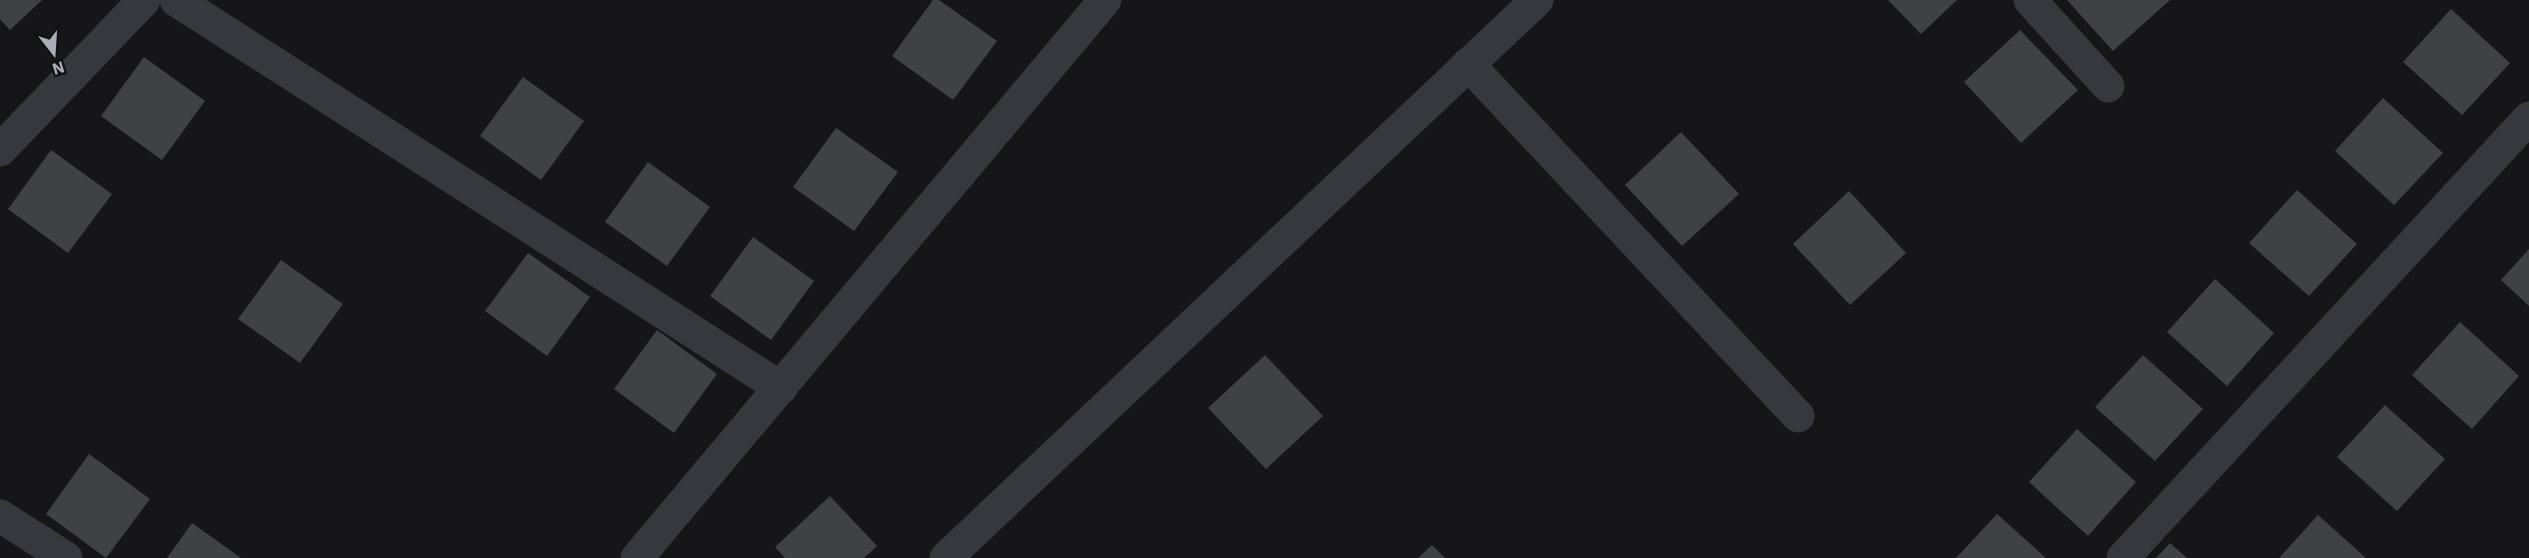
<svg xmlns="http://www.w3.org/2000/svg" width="2529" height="558" viewBox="0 0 2529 558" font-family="'IBM Plex Sans',sans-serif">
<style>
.building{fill:#404145}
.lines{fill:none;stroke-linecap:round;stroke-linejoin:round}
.street{stroke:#37383d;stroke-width:33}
</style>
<rect width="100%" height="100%" fill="#161618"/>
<g class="building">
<polygon points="0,0 42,0 10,30 0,19"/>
<polygon points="933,0 939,0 997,41 953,100 892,56"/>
<polygon points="1888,0 1957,0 1921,34"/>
<polygon points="2067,0 2170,0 2113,51"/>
<polygon points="2451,9 2510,63 2462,115 2403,62"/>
<polygon points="2020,30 2078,90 2021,143 1964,82"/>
<polygon points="144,57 205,101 162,160 101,116"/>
<polygon points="523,77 584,121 541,180 480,136"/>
<polygon points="2383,98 2443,153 2394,205 2335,151"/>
<polygon points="836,128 898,172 854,231 793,187"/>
<polygon points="1681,132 1739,194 1682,246 1625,185"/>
<polygon points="51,150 112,194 68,253 8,209"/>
<polygon points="648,162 710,207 667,266 605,222"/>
<polygon points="2297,190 2357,244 2309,296 2249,243"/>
<polygon points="1849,191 1906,253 1850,305 1793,244"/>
<polygon points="753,237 814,281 771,340 710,296"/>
<polygon points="2529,249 2529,306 2501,280"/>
<polygon points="528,253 590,297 547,356 485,311"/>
<polygon points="281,260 343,304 300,363 238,319"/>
<polygon points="2215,279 2274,333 2227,386 2167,332"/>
<polygon points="2460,322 2519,376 2472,429 2412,375"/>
<polygon points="657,330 717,374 674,433 614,389"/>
<polygon points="1265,355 1323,416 1266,469 1208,408"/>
<polygon points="2143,355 2203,409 2155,461 2095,407"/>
<polygon points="2385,405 2445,459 2397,511 2337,457"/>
<polygon points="2077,429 2136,482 2088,536 2029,482"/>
<polygon points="89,454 150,499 106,558 46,514"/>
<polygon points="830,496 877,546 864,558 785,558 775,547"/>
<polygon points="1997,514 2046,558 1956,558"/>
<polygon points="2318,515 2366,558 2279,558"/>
<polygon points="192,523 241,558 167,558"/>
<polygon points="2170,543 2187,558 2156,558"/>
<polygon points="1432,545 1445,558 1418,558"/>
</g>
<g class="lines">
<g class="street">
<polyline points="176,0 781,388"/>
<polyline points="2030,0 2108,86"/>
<polyline points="1468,64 1798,416"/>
<polyline points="0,150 144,0"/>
<polyline points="0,516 66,558"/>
<polyline points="637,558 1105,0"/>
<polyline points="946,558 1537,0"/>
<polyline points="2123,558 2529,118"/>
</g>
</g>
<g transform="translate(54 54) rotate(163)" stroke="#111113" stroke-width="4.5" paint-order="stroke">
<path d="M0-4.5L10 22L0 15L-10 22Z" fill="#a8adb8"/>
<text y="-9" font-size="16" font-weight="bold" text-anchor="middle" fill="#a8adb8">N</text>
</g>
</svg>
